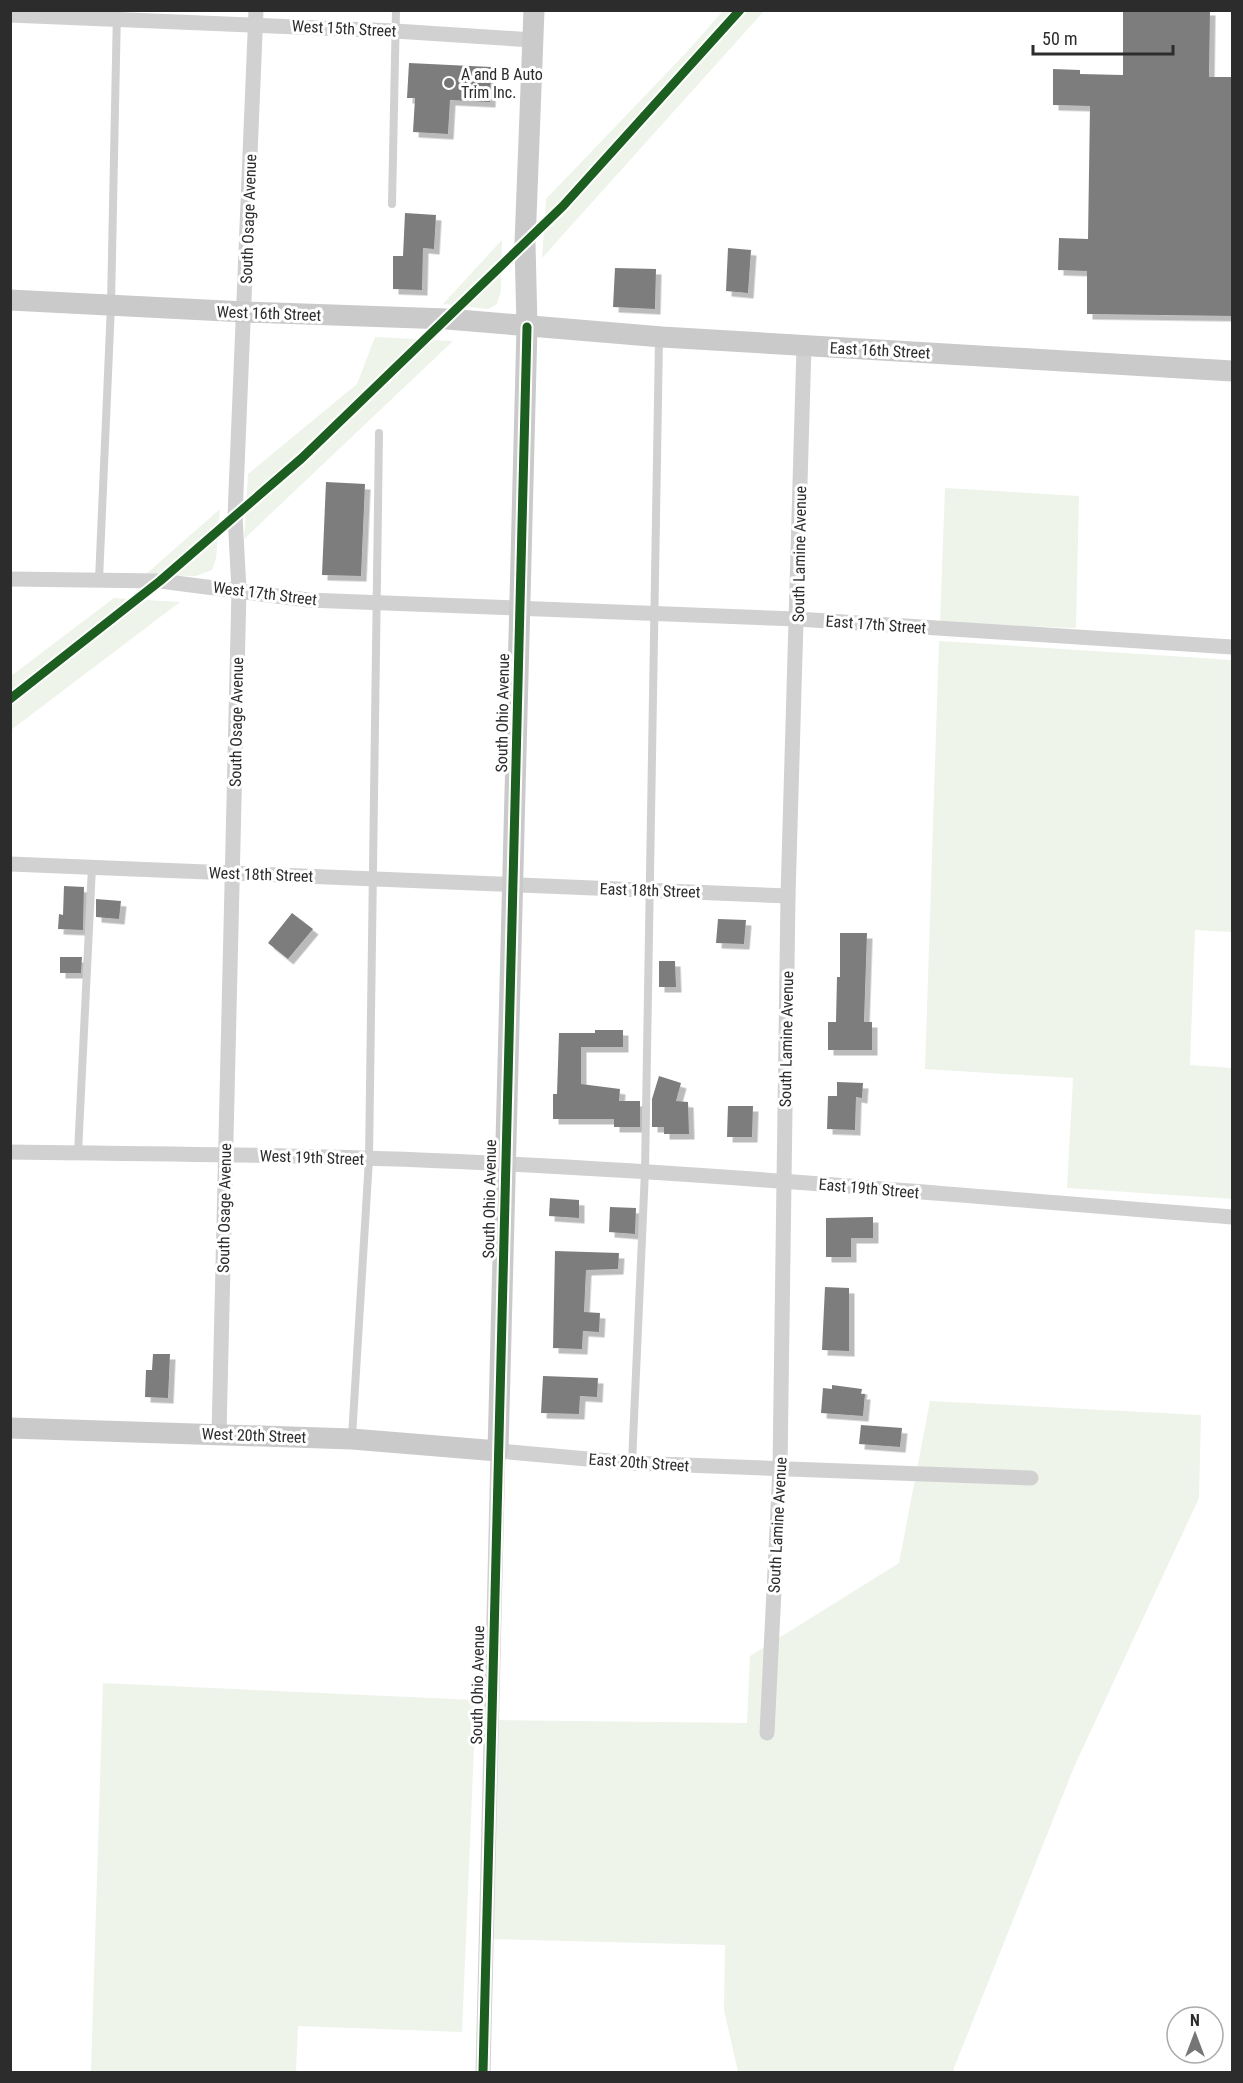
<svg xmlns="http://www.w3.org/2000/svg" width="1243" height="2083" viewBox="0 0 1243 2083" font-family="'Roboto Condensed',sans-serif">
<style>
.green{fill:#eef4ea}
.building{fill:#7d7d7d;filter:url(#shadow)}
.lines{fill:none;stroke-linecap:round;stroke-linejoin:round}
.lane{stroke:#d1d1d1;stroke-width:8}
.street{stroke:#d1d1d1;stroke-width:15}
.secondary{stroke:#cacaca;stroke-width:21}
.cycleway-casing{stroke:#fff;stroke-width:13}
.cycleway{stroke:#1b5e20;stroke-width:9}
.poi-dot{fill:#767676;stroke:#fff;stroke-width:2}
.labels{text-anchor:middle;stroke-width:6;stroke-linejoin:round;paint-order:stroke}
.street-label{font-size:16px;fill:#2c2c2c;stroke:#fff}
.poi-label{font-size:16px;fill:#2c2c2c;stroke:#fff;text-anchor:start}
</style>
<defs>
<filter id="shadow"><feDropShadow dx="5.5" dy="5.5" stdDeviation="0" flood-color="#0004"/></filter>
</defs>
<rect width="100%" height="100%" fill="#fff"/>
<g class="green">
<polygon points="723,11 764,11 542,258 546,199 686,53"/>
<polygon points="502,240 501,291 497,304 488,309 443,304"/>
<polygon points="375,337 453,341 244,539 248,474 357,384"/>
<polygon points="945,488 1079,496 1076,628 940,623"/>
<polygon points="220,509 216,559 212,570 196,576 145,575"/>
<polygon points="114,598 180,602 11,730 11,676"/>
<polygon points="939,641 1232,660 1232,932 1195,930 1190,1065 1232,1068 1232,1199 1067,1188 1073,1078 925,1069"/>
<polygon points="930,1401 1201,1415 1199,1498 1074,1767 954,2068 954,2072 738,2072 724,2010 725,1945 487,1939 490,1720 747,1723 750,1656 899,1563"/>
<polygon points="103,1683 476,1700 462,2032 298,2026 296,2072 91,2072"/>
</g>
<g class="building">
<polygon points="1123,10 1210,10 1209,77 1233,77 1233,316 1087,314 1087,271 1058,270 1059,238 1088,239 1090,106 1053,105 1053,69 1080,70 1080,74 1123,75"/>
<polygon points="409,63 491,67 490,102 450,100 448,134 413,132 415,98 407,98"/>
<polygon points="405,213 436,215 434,249 423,248 422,290 393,289 393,256 403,256"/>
<polygon points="728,248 751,250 748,293 726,291"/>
<polygon points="615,268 656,269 655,309 613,307"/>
<polygon points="326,482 365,484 361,576 322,575"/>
<polygon points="64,886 84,887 83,930 58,929 59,914 63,915"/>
<polygon points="96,899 121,901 119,919 96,917"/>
<polygon points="292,913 313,929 288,959 268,943"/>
<polygon points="718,919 746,920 744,944 716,943"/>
<polygon points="840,933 867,933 864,1022 872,1022 872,1050 828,1050 828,1022 836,1022 837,977 840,977"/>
<polygon points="60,957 82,957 81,973 60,973"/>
<polygon points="659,961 675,961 676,987 659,987"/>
<polygon points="595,1030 623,1030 623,1047 581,1047 581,1084 620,1089 619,1101 640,1101 640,1127 614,1127 614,1119 553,1119 553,1094 557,1094 559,1033 595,1033"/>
<polygon points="659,1076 681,1083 676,1101 688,1102 689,1134 664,1134 664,1127 652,1127 652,1099"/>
<polygon points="837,1082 863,1083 862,1098 856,1097 855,1130 827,1129 828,1096 837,1096"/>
<polygon points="728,1106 753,1106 752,1137 727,1137"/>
<polygon points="550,1198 579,1200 579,1218 549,1216"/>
<polygon points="610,1207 636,1208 635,1234 609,1232"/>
<polygon points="873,1217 873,1238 851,1238 851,1257 826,1257 826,1218"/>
<polygon points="555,1251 619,1253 618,1269 586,1270 584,1312 600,1313 599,1332 583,1331 582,1349 553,1348"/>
<polygon points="825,1287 849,1288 849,1351 822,1350"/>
<polygon points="153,1354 170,1354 168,1398 145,1397 146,1370 152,1370"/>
<polygon points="543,1376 598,1378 597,1397 580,1396 579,1414 541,1413"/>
<polygon points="832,1385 862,1389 861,1394 865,1394 863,1416 821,1413 823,1388 832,1389"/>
<polygon points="861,1425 902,1428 900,1447 859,1444"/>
</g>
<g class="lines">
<g class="lane">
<polyline points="392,204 396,10"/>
<polyline points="99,580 111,305 117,10"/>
<polyline points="78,1153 92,867"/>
<polyline points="352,1437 369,1159 379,433"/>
<polyline points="632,1463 645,1171 659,340"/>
</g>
<g class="street">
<polyline points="10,15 395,31 533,40"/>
<polyline points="10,579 160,581 308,600 797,619 1232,647"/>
<polyline points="10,864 788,896"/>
<path d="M10 1152C177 1154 343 1155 509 1164 750 1176 991 1198 1232 1217"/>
<polyline points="219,1434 239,590 235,516 256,10"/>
<polyline points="767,1733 780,1468 788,896 804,346"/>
<polyline points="483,2072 498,1451 632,1463 1031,1478"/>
</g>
<g class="secondary">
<polyline points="10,300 245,312 447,319 662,337 1232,371"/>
<polyline points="10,1428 352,1439 498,1451 527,327 525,243 534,10"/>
</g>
<g class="cycleway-casing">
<g id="cycleway">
<polyline points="10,699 160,581 302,458 563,206 740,10"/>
<polyline points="483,2072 527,327"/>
</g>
</g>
<use href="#cycleway" class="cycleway"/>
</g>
<circle class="poi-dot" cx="449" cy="83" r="6"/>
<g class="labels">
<g class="street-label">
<text transform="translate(344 28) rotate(3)" y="6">West 15th Street</text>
<text transform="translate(248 219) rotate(-88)" y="6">South Osage Avenue</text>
<text transform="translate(269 313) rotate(2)" y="6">West 16th Street</text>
<text transform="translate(880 350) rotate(3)" y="6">East 16th Street</text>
<text transform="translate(799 554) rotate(-89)" y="6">South Lamine Avenue</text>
<text transform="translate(265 593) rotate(7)" y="6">West 17th Street</text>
<text transform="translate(876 624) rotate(4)" y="6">East 17th Street</text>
<text transform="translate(502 713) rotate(-89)" y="6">South Ohio Avenue</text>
<text transform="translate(236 722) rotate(-89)" y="6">South Osage Avenue</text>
<text transform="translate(261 874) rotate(2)" y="6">West 18th Street</text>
<text transform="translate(650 890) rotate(2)" y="6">East 18th Street</text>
<text transform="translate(786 1039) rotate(-89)" y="6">South Lamine Avenue</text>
<text transform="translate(312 1157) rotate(2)" y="6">West 19th Street</text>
<text transform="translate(869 1188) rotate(5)" y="6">East 19th Street</text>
<text transform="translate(489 1199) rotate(-89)" y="6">South Ohio Avenue</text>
<text transform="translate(224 1208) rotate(-89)" y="6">South Osage Avenue</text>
<text transform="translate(254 1435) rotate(2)" y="6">West 20th Street</text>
<text transform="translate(639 1462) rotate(4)" y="6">East 20th Street</text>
<text transform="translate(777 1525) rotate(-87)" y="6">South Lamine Avenue</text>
<text transform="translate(477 1685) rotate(-89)" y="6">South Ohio Avenue</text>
</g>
<g class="poi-label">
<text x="461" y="80">A and B Auto<tspan x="461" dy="18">Trim Inc.</tspan></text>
</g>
</g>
<rect width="1243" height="2083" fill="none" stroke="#2c2c2c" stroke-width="24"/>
<g transform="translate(1195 2035)"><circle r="28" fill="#ffffff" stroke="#ababab" stroke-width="1.5"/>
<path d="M0-4.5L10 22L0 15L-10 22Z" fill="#767676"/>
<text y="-9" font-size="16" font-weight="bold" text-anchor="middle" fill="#2c2c2c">N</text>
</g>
<path d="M1033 45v9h140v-9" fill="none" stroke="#2c2c2c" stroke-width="3"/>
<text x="1042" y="45" font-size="18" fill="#2c2c2c" stroke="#ffffff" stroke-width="4.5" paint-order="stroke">50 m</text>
</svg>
